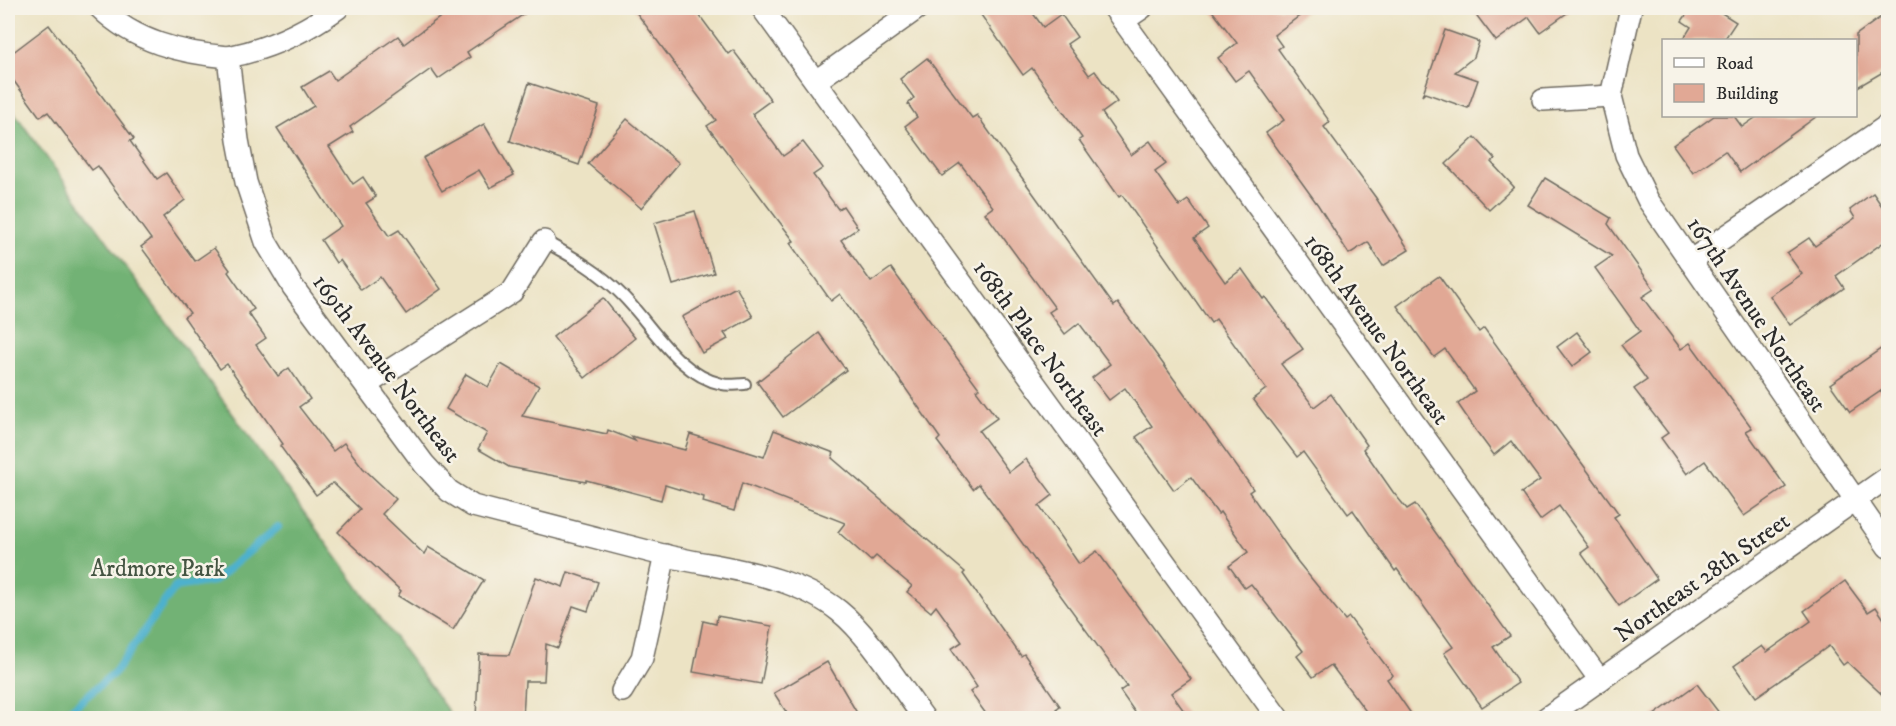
<svg xmlns="http://www.w3.org/2000/svg" width="1896" height="726" viewBox="0 0 1896 726" font-family="'IM FELL DW Pica',serif">
<style>
.forest{fill:#72b274;stroke:#4e6e50;stroke-width:1.5}
.lines{fill:none;stroke-linecap:round;stroke-linejoin:round}
.stream{stroke:#4eb1cd;stroke-width:8}
.building{fill:#e1a895}
.service-casing{stroke:#6f6b61;stroke-width:14}
.minor-casing{stroke:#6f6b61;stroke-width:24}
.service{stroke:#fff;stroke-width:10}
.minor{stroke:#fff;stroke-width:21}
.labels{text-anchor:middle;stroke-width:5;stroke-linejoin:round;paint-order:stroke}
.street-label{font-size:24px;fill:#2b2b2b;stroke:#f7f3e8}
.park-label{font-size:24px;fill:#445442;stroke:#f7f3e8}
</style>
<rect width="100%" height="100%" fill="#f7f3e8"/>
<filter id="ink" filterUnits="userSpaceOnUse"><feTurbulence type="fractalNoise" baseFrequency=".0167" numOctaves="2"/><feDisplacementMap in="SourceGraphic" scale="12" xChannelSelector="R" yChannelSelector="G"/><feConvolveMatrix kernelMatrix="1 2 1 2 8 2 1 2 1" color-interpolation-filters="sRGB"/></filter>
<filter id="wash" filterUnits="userSpaceOnUse"><feTurbulence type="fractalNoise" baseFrequency=".008" numOctaves="4" result="noise"/><feDisplacementMap in="SourceGraphic" scale="24" xChannelSelector="R" yChannelSelector="G"/><feGaussianBlur stdDeviation="1.35" result="paint"/><feColorMatrix in="noise" values="0 0 0 0 0 0 0 0 0 0 0 0 0 0 0 0 0 1.4 0 .05"/><feComposite in="paint" operator="in"/></filter>
<g filter="url(#wash)">
<rect width="100%" height="100%" fill="#ece3c4"/>
<polygon class="forest" points="8,104 453,718 8,718"/>
<g class="lines">
<polyline class="stream" points="61,718 115,672 175,587 214,581 278,527"/>
</g>
<g id="blocks">
<g class="building">
<polygon points="438,8 533,8 467,52 470,57 438,79 431,69 350,127 353,132 329,147 353,184 363,177 376,197 366,203 389,236 399,230 441,289 406,314 380,277 361,290 340,260 336,263 321,240 341,226 277,128 314,106 302,87 329,71 335,80 398,36 404,44 443,15"/>
<polygon points="633,8 694,8 728,54 733,50 771,100 752,114 783,156 803,142 823,168 813,175 838,209 843,206 858,228 841,240 871,282 891,268 979,388 976,390 997,418 979,431 1009,472 1026,459 1053,495 1039,506 1079,564 1097,551 1191,679 1171,693 1189,718 1139,718 1120,691 1127,686 979,484 973,489 937,441 940,438 840,294 831,301 790,243 794,241 707,126 716,120"/>
<polygon points="991,8 1029,8 1043,27 1061,14 1077,37 1067,44 1089,75 1095,71 1117,102 1102,113 1131,155 1150,141 1166,164 1155,172 1179,206 1188,200 1208,228 1194,238 1225,282 1242,269 1263,299 1265,297 1303,349 1281,364 1314,407 1331,394 1367,445 1363,449 1393,492 1407,509 1415,504 1510,636 1493,647 1518,683 1482,707 1444,653 1453,647 1397,569 1395,571 1353,510 1348,514 1303,452 1297,457 1253,399 1266,389 1216,319 1211,323 1122,195 1119,197 1079,140 1082,138 1032,68 1023,75 981,15"/>
<polygon points="1210,8 1310,8 1274,35 1282,46 1278,49 1330,122 1324,127 1376,198 1409,250 1383,266 1368,242 1349,254 1318,205 1266,133 1284,120 1249,71 1235,81 1218,58 1237,43"/>
<polygon points="1471,8 1574,8 1540,32 1529,17 1496,41"/>
<polygon points="1691,8 1714,8 1736,22 1724,40 1683,40 1691,27 1682,21"/>
<polygon points="1888,12 1888,69 1856,88 1856,35"/>
<polygon points="49,25 134,139 130,141 157,179 166,173 185,200 163,217 195,261 214,248 230,270 228,272 254,309 248,313 266,338 256,345 278,376 289,368 310,399 299,407 333,451 344,443 363,468 396,499 382,514 424,554 428,547 484,580 453,630 398,596 401,591 338,532 360,509 333,483 316,495 280,446 283,444 227,364 220,369 184,317 190,313 141,247 151,239 98,166 92,170 48,112 40,117 8,73 8,56"/>
<polygon points="1445,30 1479,42 1474,57 1455,72 1478,80 1468,108 1425,93 1422,96"/>
<polygon points="927,58 972,118 977,115 1114,306 1118,303 1161,361 1253,489 1249,492 1298,562 1345,620 1349,617 1393,675 1387,679 1414,718 1371,718 1331,665 1313,677 1297,656 1303,651 1251,584 1245,588 1229,566 1248,552 1220,512 1218,514 1191,477 1174,490 1136,437 1152,426 1125,388 1109,400 1092,378 1110,364 1079,323 1065,334 1049,312 1055,308 985,213 993,207 960,163 942,176 905,126 917,117 908,104 914,98 900,79"/>
<polygon points="529,83 599,106 579,165 510,141"/>
<polygon points="1714,116 1734,116 1742,127 1758,116 1817,116 1740,172 1725,151 1693,173 1673,145"/>
<polygon points="627,119 679,163 641,208 588,164"/>
<polygon points="484,124 514,175 490,188 479,170 442,191 423,158"/>
<polygon points="1475,137 1495,159 1491,162 1514,187 1489,210 1446,164"/>
<polygon points="1545,178 1611,218 1608,224 1654,289 1642,297 1681,349 1690,343 1752,428 1746,431 1786,487 1744,516 1705,461 1687,474 1661,438 1668,433 1634,389 1647,380 1621,345 1640,331 1595,268 1612,256 1528,205"/>
<polygon points="1873,193 1888,215 1888,239 1836,276 1844,288 1790,325 1770,296 1802,274 1787,253 1809,238 1815,246 1855,218 1850,210"/>
<polygon points="695,211 714,273 673,285 654,223"/>
<polygon points="1439,276 1479,332 1484,328 1573,451 1619,514 1614,517 1657,579 1619,606 1581,553 1589,547 1559,506 1540,520 1521,493 1540,480 1511,441 1494,455 1477,432 1458,404 1475,391 1445,349 1434,357 1397,306"/>
<polygon points="736,287 753,317 724,333 728,339 702,353 682,317"/>
<polygon points="603,298 635,338 585,378 553,337"/>
<polygon points="1577,332 1592,352 1572,367 1557,347"/>
<polygon points="819,333 846,370 783,417 757,382"/>
<polygon points="1888,344 1888,386 1850,412 1830,384"/>
<polygon points="501,364 539,386 522,416 607,434 608,430 635,441 631,436 685,450 690,434 764,457 774,430 834,453 832,458 965,572 963,574 1021,656 1024,654 1060,706 1056,709 1063,718 989,718 970,692 977,687 951,649 962,642 936,606 931,612 907,592 912,586 876,556 871,561 838,532 845,523 742,483 734,511 703,502 704,497 665,485 661,500 586,480 586,482 509,467 478,449 487,433 446,409 466,374 488,387"/>
<polygon points="568,572 598,582 588,611 573,606 558,648 546,644 544,681 525,681 523,718 476,718 479,654 509,655 536,577 563,587"/>
<polygon points="1845,581 1868,612 1876,607 1888,625 1888,700 1847,662 1843,665 1829,646 1756,697 1734,666 1762,646 1767,652 1811,621 1804,611"/>
<polygon points="717,616 772,626 761,684 693,672 703,621 716,624"/>
<polygon points="827,662 860,718 790,718 774,693"/>
<polygon points="1697,684 1723,718 1650,718"/>
</g>
</g>
</g>
<g filter="url(#ink)">
<use href="#blocks" fill-opacity="0" stroke="#6f6b61" stroke-width="1.5"/>
<g class="lines">
<g class="service-casing">
<path id="service" d="M544 241C573 257 600 272 623 296 652 325 678 375 722 384 729 386 738 384 745 384"/>
</g>
<g class="minor-casing">
<g id="minor">
<path d="M100 8C135 42 181 53 228 57L238 140 246 182 266 242 293 287 424 464 449 491 473 506C537 522 600 539 663 555 722 569 790 572 839 611 871 637 899 685 924 718"/>
<polyline points="762,8 1278,718"/>
<polyline points="1114,8 1600,680"/>
<polyline points="1631,8 1611,96 1626,155 1648,200 1888,547"/>
<polyline points="1123,21 1142,8"/>
<path d="M228 57C269 49 305 32 338 8"/>
<polyline points="816,81 918,8"/>
<polyline points="1543,100 1611,96"/>
<polyline points="1690,261 1888,125"/>
<polyline points="366,385 512,292 544,241"/>
<polyline points="622,691 642,658 665,555"/>
<polyline points="1546,718 1888,477"/>
</g>
</g>
<use href="#service" class="service"/>
<use href="#minor" class="minor"/>
</g>
</g>
<g class="labels">
<g class="street-label">
<text transform="translate(1757 314) rotate(56)" y="8">167th Avenue Northeast</text>
<text transform="translate(1377 329) rotate(54)" y="8">168th Avenue Northeast</text>
<text transform="translate(1041 348) rotate(54)" y="8">168th Place Northeast</text>
<text transform="translate(387 368) rotate(53)" y="8">169th Avenue Northeast</text>
<text transform="translate(1702 577) rotate(-35)" y="8">Northeast 28th Street</text>
</g>
<g class="park-label">
<text x="158" y="576">Ardmore Park</text>
</g>
</g>
<rect width="1896" height="726" fill="none" stroke="#f7f3e8" stroke-width="30"/>
<rect x="1662" y="39" width="195" height="78" fill="#f7f3e8" stroke="#a5a39c" stroke-width="1.5"/>
<rect x="1674" y="58" width="30" height="9" fill="#ffffff" stroke="#a5a39c" stroke-width="1.5"/>
<text x="1716" y="69" font-size="18" fill="#2b2b2b">Road</text>
<rect x="1674" y="84" width="30" height="18" fill="#e1a895" stroke="#a5a39c" stroke-width="1.5"/>
<text x="1716" y="99" font-size="18" fill="#2b2b2b">Building</text>
</svg>
